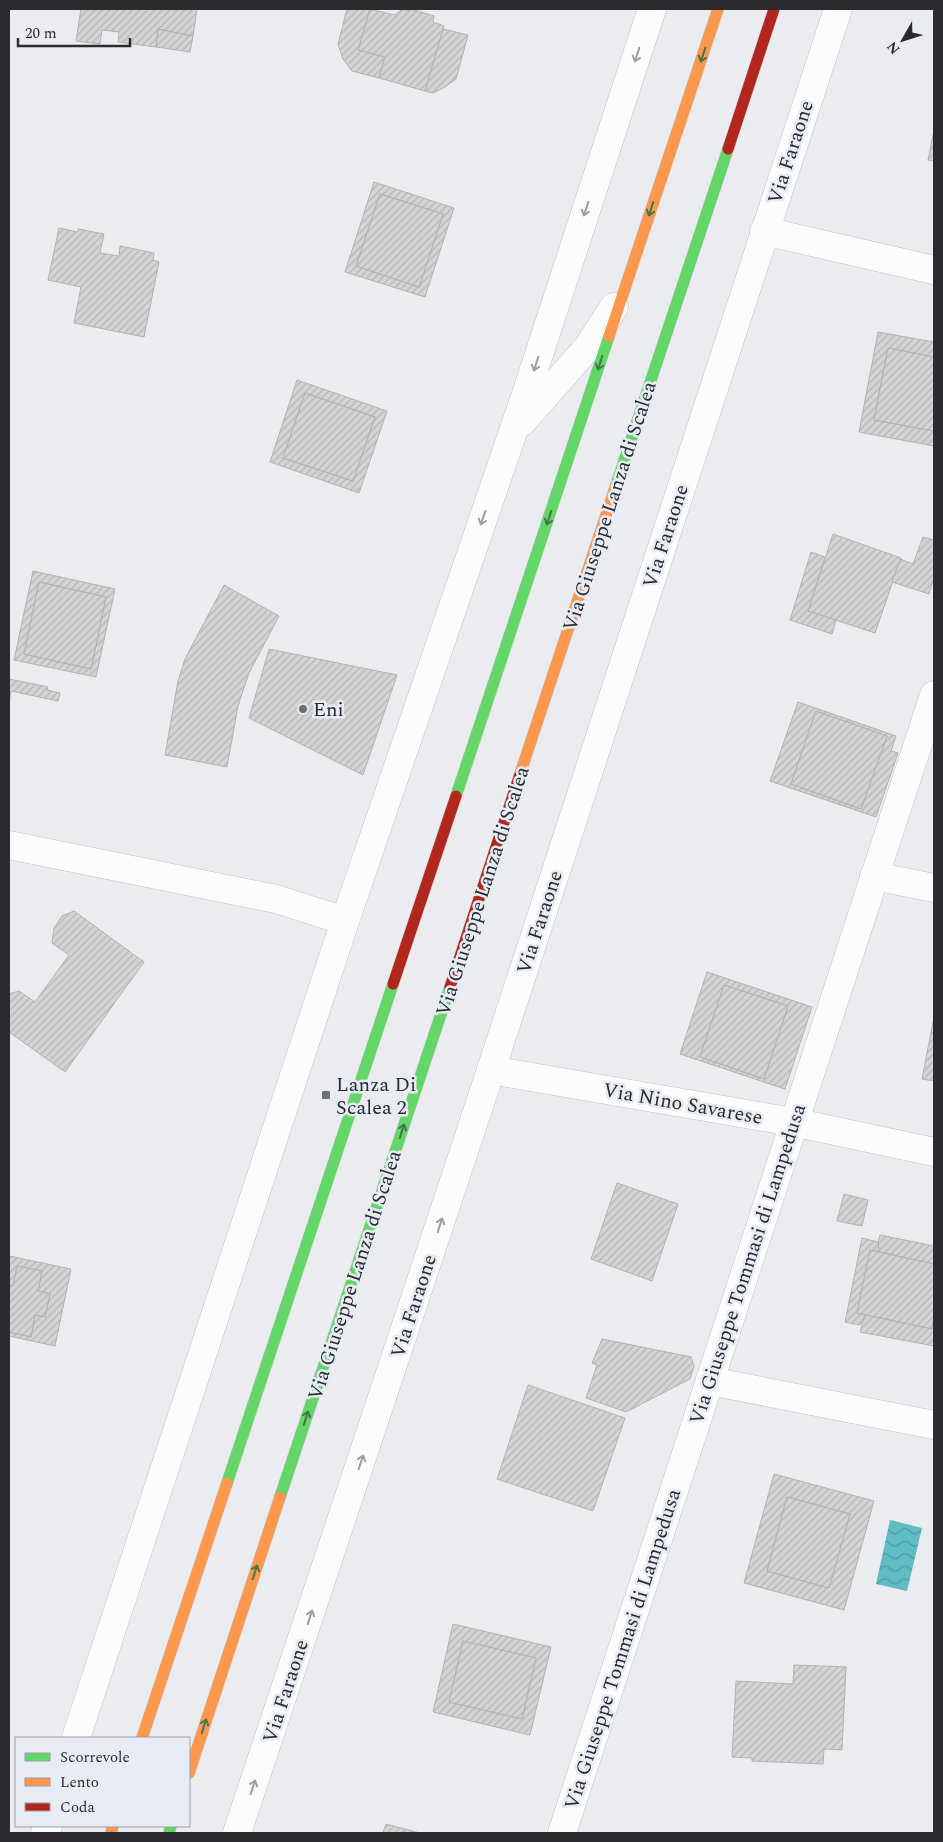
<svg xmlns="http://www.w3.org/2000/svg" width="943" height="1842" viewBox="0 0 943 1842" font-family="Spectral,serif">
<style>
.water{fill:url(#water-waves)}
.building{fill:url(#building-hatch);stroke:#b2b2b2;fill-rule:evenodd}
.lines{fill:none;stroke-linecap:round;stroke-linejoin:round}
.street-casing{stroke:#c0c2c5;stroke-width:29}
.fast-casing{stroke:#c0c2c5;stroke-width:12}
.slow-casing{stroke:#c0c2c5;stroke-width:12}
.jam-casing{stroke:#c0c2c5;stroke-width:12}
.street{stroke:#fcfcfd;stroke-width:28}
.fast{stroke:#63d668;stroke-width:11}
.slow{stroke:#ff974d;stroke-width:11}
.jam{stroke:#b3261e;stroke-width:11}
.oneway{stroke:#9d9ea0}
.oneway2{stroke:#437848}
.poi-dot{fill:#6d6f72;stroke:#e6ebf4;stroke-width:2}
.labels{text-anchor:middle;stroke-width:5;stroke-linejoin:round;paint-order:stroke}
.street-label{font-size:20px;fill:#292b2e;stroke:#e6ebf4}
.poi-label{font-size:20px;fill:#292b2e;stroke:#e6ebf4;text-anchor:start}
</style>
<defs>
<pattern id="water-waves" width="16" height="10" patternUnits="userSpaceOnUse" patternTransform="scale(1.25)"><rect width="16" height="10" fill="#5fbcc5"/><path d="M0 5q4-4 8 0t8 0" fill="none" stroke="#4e99a0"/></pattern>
<pattern id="building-hatch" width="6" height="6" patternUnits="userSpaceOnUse" patternTransform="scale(1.25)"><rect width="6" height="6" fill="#d5d4d4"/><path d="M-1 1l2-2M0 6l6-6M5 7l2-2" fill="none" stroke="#b7b6b6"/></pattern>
</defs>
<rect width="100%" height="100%" fill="#eaecf0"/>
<polygon class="water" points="890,1520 922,1528 907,1591 876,1584"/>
<g class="building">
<polygon points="81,9 197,9 193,36 158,29 156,47 118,42 119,32 102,30 100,44 76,41"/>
<polygon points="347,9 370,9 358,50 385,57 379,78 352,71 343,59 338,44"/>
<polygon points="370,9 394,15 403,9 410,11 411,9 434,16 433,22 444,26 425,91 379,78 385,57 358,50"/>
<polygon points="158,29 193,36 190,52 156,47"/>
<polygon points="443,29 468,35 456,79 445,87 433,93 425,91"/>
<polygon points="934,130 934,161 928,160"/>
<path d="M374 182 454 208 425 297 345 272ZM380 194 443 214 419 287 356 266Z"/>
<polygon points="380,194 443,214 419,287 356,266"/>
<polygon points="59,228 78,232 78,229 104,234 100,253 119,256 120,246 154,253 153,260 159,262 144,337 74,323 81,287 48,280"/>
<polygon points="878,332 934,342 934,357 888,348 874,420 934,431 934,446 859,432"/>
<polygon points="888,348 934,357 934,431 874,420"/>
<path d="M297 380 387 411 359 493 270 462ZM305 393 375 417 353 481 283 458Z"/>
<polygon points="305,393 375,417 353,481 283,458"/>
<polygon points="833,534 901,558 875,633 808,611"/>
<polygon points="923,537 934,540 934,577 929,594 892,582 900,559 913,564"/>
<polygon points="811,552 825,557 808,611 836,620 832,634 790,620"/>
<path d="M33 571 115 589 96 677 14 660ZM39 582 106 597 91 669 24 654Z"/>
<polygon points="39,582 106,597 91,669 24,654"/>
<polygon points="224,585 279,616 249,673 238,706 227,767 165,755 178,681 185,659"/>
<polygon points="269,649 397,675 363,775 249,718"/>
<polygon points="9,679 48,687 47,690 60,693 58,701 11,691 9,703"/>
<path d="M798 702 896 736 891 751 898 753 876 817 770 781ZM816 711 887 736 861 809 791 784Z"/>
<polygon points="816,711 887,736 861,809 791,784"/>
<polygon points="74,911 144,962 65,1072 9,1032 9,994 19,991 35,1002 69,955 52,943 54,928 62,916"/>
<path d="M707 972 812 1007 785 1089 680 1054ZM724 985 788 1006 764 1079 700 1057Z"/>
<polygon points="724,985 788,1006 764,1079 700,1057"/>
<polygon points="934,1017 934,1081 922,1079"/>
<polygon points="617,1183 678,1204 652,1281 591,1259"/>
<polygon points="844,1194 868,1200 862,1226 837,1221"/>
<polygon points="880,1235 934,1246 934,1264 879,1252 878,1242"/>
<polygon points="862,1238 878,1242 879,1252 870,1250 857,1313 865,1315 860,1325 845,1322"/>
<polygon points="870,1250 934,1264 934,1316 932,1329 857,1313"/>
<polygon points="9,1256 71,1269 55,1346 9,1336 9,1332 31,1337 35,1315 45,1317 50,1294 38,1291 42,1271 17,1266 13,1286 9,1285"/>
<polygon points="17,1266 42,1271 38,1291 50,1294 45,1317 35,1315 31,1337 9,1332 9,1285 13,1286"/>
<polygon points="865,1315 932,1329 934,1316 934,1346 860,1332"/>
<polygon points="602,1339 691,1357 694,1366 690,1379 626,1412 586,1398 597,1365 592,1363"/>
<polygon points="528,1385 625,1418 593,1511 497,1479"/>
<path d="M774 1474 874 1501 844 1610 744 1583ZM787 1497 850 1514 829 1588 767 1571Z"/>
<polygon points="787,1497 850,1514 829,1588 767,1571"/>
<path d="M453 1624 551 1647 530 1735 433 1712ZM463 1641 536 1658 522 1719 449 1702Z"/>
<polygon points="463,1641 536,1658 522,1719 449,1702"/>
<polygon points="794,1665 846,1667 842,1750 824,1749 823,1764 752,1761 752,1758 732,1757 736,1681 793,1684"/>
<polygon points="386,1824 420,1833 383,1833"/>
</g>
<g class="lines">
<g class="street-casing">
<g id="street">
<polyline points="764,231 934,270"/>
<polyline points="522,422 588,347 614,307"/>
<polyline points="9,845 276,899 345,921"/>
<polyline points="874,876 934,888"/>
<polyline points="491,1070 793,1122 934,1152"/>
<polyline points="710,1381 934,1425"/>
<polyline points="76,1738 345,921 525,397 652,9"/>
<polyline points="45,1833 48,1826"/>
<polyline points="237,1833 491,1070 838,9"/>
<path d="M562 1833C686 1454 808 1074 934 695"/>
</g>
</g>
<g class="fast-casing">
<g id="fast">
<polyline points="616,485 728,149"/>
<polyline points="456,796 609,336"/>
<polyline points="227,1483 393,984"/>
<polyline points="280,1497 450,987"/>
<polyline points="169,1833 171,1826"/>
</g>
</g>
<g class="slow-casing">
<g id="slow">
<polyline points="609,336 718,9"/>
<polyline points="519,777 616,485"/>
<polyline points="142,1738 227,1483"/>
<polyline points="189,1773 280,1497"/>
<polyline points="111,1833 113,1826"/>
</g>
</g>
<g class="jam-casing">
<g id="jam">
<polyline points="728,149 774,9"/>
<polyline points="393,984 456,796"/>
<polyline points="450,987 519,777"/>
</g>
</g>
<use href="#street" class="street"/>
<use href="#fast" class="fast"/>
<use href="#slow" class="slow"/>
<use href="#jam" class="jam"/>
</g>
<defs><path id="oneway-shaft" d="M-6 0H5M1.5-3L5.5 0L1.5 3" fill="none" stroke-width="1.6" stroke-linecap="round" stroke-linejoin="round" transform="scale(1.25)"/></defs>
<g class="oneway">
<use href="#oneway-shaft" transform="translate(637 55) rotate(108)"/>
<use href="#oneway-shaft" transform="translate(586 209) rotate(108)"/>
<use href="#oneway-shaft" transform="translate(536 364) rotate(108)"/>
<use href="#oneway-shaft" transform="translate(483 518) rotate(109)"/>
<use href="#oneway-shaft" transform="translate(440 1225) rotate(-72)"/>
<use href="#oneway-shaft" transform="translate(361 1462) rotate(-72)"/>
<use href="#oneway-shaft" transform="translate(310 1617) rotate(-72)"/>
<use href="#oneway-shaft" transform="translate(253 1787) rotate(-71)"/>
</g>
<g class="oneway2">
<use href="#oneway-shaft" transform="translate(703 55) rotate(108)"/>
<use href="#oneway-shaft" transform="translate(651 209) rotate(108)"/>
<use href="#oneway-shaft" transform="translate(600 363) rotate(108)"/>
<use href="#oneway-shaft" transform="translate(549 518) rotate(108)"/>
<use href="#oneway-shaft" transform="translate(402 1131) rotate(-72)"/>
<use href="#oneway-shaft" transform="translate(306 1418) rotate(-72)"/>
<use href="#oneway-shaft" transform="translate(255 1572) rotate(-72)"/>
<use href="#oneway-shaft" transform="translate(204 1726) rotate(-72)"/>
</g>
<g class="poi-dot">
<circle cx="303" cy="709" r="5"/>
<rect x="321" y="1090" width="10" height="10" rx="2.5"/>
</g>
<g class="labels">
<g class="street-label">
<text transform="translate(790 152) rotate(-72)" y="7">Via Faraone</text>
<text transform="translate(609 506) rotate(-72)" y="7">Via Giuseppe Lanza di Scalea</text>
<text transform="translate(665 536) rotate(-72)" y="7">Via Faraone</text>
<text transform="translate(482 891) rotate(-72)" y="7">Via Giuseppe Lanza di Scalea</text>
<text transform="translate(539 922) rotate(-72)" y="7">Via Faraone</text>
<text transform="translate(683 1103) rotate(10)" y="7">Via Nino Savarese</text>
<text transform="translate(747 1264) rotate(-72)" y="7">Via Giuseppe Tommasi di Lampedusa</text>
<text transform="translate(354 1275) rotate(-72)" y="7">Via Giuseppe Lanza di Scalea</text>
<text transform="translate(413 1306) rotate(-72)" y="7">Via Faraone</text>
<text transform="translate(622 1649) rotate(-72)" y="7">Via Giuseppe Tommasi di Lampedusa</text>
<text transform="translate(285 1691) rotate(-72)" y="7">Via Faraone</text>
</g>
<g class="poi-label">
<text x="313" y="716">Eni</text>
<text x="336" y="1091">Lanza Di<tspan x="336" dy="23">Scalea 2</tspan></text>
</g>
</g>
<rect width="943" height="1842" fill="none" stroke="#292b2e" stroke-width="20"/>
<rect x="15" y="1737" width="175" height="90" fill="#e6ebf4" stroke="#9a9ea5"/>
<rect x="25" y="1753" width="25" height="8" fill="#63d668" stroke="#9a9ea5"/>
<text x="60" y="1762" font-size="15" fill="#292b2e">Scorrevole</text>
<rect x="25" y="1778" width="25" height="8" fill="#ff974d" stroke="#9a9ea5"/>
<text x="60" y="1787" font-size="15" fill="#292b2e">Lento</text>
<rect x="25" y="1803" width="25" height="8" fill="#b3261e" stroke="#9a9ea5"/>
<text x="60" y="1812" font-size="15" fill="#292b2e">Coda</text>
<g transform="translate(903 40) rotate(231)" stroke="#e6ebf4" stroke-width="4" paint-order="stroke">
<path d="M0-4L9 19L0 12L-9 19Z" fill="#292b2e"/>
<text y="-8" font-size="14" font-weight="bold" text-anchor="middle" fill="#292b2e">N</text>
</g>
<path d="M18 38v8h112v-8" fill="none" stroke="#292b2e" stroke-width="2.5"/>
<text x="25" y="38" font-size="15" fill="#292b2e" stroke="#e6ebf4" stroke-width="4" paint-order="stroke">20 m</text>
</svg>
